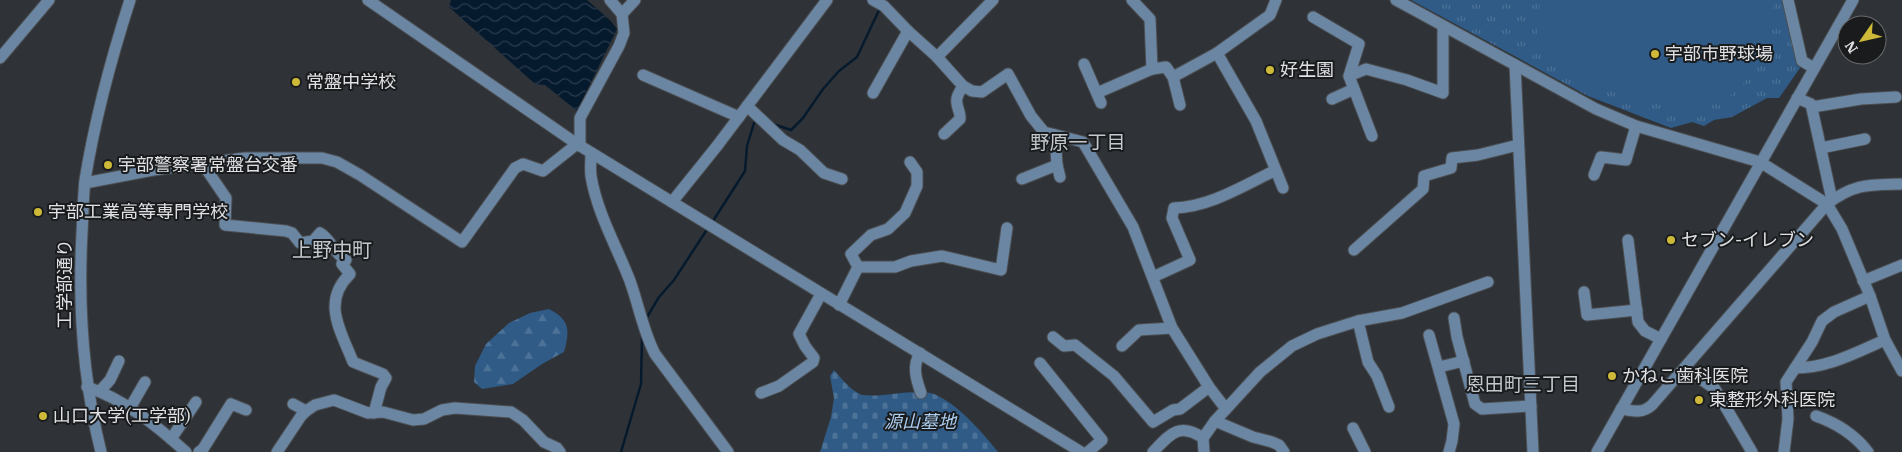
<svg xmlns="http://www.w3.org/2000/svg" width="1902" height="452" viewBox="0 0 1902 452" font-family="'IBM Plex Serif','Noto Sans JP',serif">
<style>
.forest{fill:url(#forest-firs)}
.cemetery{fill:url(#cemetery-stones)}
.park{fill:url(#park-tufts)}
.garden{fill:#2f5b86}
.water{fill:url(#water-waves)}
.lines{fill:none;stroke-linecap:round;stroke-linejoin:round}
.stream{stroke:#061a2e;stroke-width:2.5}
.minor-casing{stroke:#4b4f53;stroke-width:13}
.minor{stroke:#6b86a2;stroke-width:11}
.poi-dot{fill:#ceb938;stroke:#191b1d;stroke-width:2}
.labels{text-anchor:middle;stroke-width:4;stroke-linejoin:round;paint-order:stroke}
.poi-label{font-size:18px;fill:#dee0e3;stroke:#191b1d;text-anchor:start}
.street-label{font-size:18px;fill:#dee0e3;stroke:#191b1d}
.park-label{font-size:18px;font-style:italic;fill:#accdef;stroke:#191b1d}
.neighbourhood-label{font-size:19px;fill:#c3c8cd;stroke:#191b1d}
.quarter-label{font-size:20px;fill:#c3c8cd;stroke:#191b1d}
</style>
<defs>
<pattern id="forest-firs" width="22" height="20" patternUnits="userSpaceOnUse" patternTransform="scale(1.25)"><rect width="22" height="20" fill="#2f5b86"/><path d="M5 1l3.5 6h-7zM16 11l3.5 6h-7z" fill="#4d7297"/></pattern>
<pattern id="cemetery-stones" width="16" height="16" patternUnits="userSpaceOnUse" patternTransform="scale(1.25)"><rect width="16" height="16" fill="#2f5b86"/><path d="M2 7V4a2 2 0 0 1 4 0v3zM10 15v-3a2 2 0 0 1 4 0v3z" fill="#4d7297"/></pattern>
<pattern id="park-tufts" width="24" height="20" patternUnits="userSpaceOnUse" patternTransform="scale(1.25)"><rect width="24" height="20" fill="#2f5b86"/><path d="M3 7l-1-3M5 7V3M7 7l1-3M15 17l-1-3M17 17v-4M19 17l1-3" fill="none" stroke="#4d7297"/></pattern>
<pattern id="water-waves" width="16" height="10" patternUnits="userSpaceOnUse" patternTransform="scale(1.25)"><rect width="16" height="10" fill="#061a2e"/><path d="M0 5q4-4 8 0t8 0" fill="none" stroke="#2a3b4c"/></pattern>
</defs>
<rect width="100%" height="100%" fill="#2f3337"/>
<path class="forest" d="M549 309C570 320 570 330 564 352L542 364 513 384 482 389 474 382 475 366 486 344 509 323 530 313Z"/>
<path class="cemetery" d="M834 370C842 379 850 390 862 395 882 397 903 391 924 392 949 393 983 433 998 452H820L831 417 834 398 830 376Z"/>
<polygon class="park" points="1411,0 1784,0 1800,68 1779,98 1767,98 1732,117 1714,120 1704,126 1692,122 1671,128 1588,96"/>
<path class="garden" d="M1542 0H1773C1777 44 1753 80 1719 105L1700 99 1697 110 1689 108 1688 112 1568 79C1544 60 1529 30 1542 0Z"/>
<polygon class="water" points="451,0 587,0 610,20 617,29 577,111 545,85 535,84 449,7"/>
<g class="lines">
<g class="stream">
<polyline points="773,124 791,130 803,118 823,89 839,71 857,57 880,8"/>
<polyline points="713,221 745,171 747,146 754,123 756,121"/>
<polyline points="647,317 659,297 674,280 706,231"/>
<polyline points="621,452 641,384 642,336"/>
</g>
<g class="minor-casing">
<g id="minor">
<polyline points="368,0 577,144 1081,452"/>
<polyline points="873,0 884,6 908,31 937,57 963,86 972,91 982,92 1008,74 1031,116 1044,132 1083,142 1133,227 1172,328 1209,387 1226,409"/>
<polyline points="1132,0 1150,19 1152,69 1166,67 1173,77 1180,105"/>
<polyline points="1396,0 1596,109 1636,126 1760,162 1827,204 1842,229 1870,296 1885,340 1902,371"/>
<polyline points="1788,0 1802,61 1814,68"/>
<polyline points="622,14 635,0"/>
<polyline points="1313,17 1359,44 1349,76"/>
<polyline points="1217,53 1256,121 1283,188"/>
<polyline points="937,57 993,0"/>
<polyline points="0,58 49,0"/>
<polyline points="1084,64 1101,103"/>
<polyline points="1515,65 1533,452"/>
<polyline points="643,75 739,117"/>
<polyline points="1173,77 1217,53 1270,15 1276,0"/>
<polyline points="873,93 908,31"/>
<polyline points="1097,93 1152,69"/>
<polyline points="1797,98 1811,104 1832,200"/>
<polyline points="1332,99 1354,89"/>
<polyline points="747,106 783,140 800,150 824,173 842,179"/>
<polyline points="1812,107 1861,99 1896,97"/>
<path d="M944 134 960 119C961 112 955 105 957 98 958 94 961 89 963 86"/>
<polyline points="1055,135 1057,165 1060,177"/>
<polyline points="1372,136 1349,76 1366,69 1407,80 1443,93 1443,26"/>
<polyline points="580,146 580,118 619,46 624,33 622,14 610,0"/>
<polyline points="1821,148 1865,139"/>
<path d="M591 153C591 161 590 169 591 176 597 213 617 247 630 281 639 306 643 331 655 354L728 452"/>
<path d="M202 163 226 198 225 225 286 231 292 233 300 243 313 241 320 233C332 240 333 253 346 260L342 264 350 274C321 302 341 331 353 362L383 374 386 378 381 387 374 413"/>
<polyline points="1594,175 1601,157 1626,160 1636,126"/>
<polyline points="1022,179 1057,165"/>
<polyline points="85,183 153,170 245,158 322,158 337,162 360,175 462,242 515,168 523,164 543,171 577,144"/>
<polyline points="672,202 717,146 827,0"/>
<polyline points="1628,240 1638,322 1645,331 1661,339"/>
<polyline points="1354,250 1423,189 1424,176 1451,168 1452,158 1478,155 1518,145"/>
<polyline points="858,267 851,254 871,235 888,229 905,213 917,186 917,172 910,162"/>
<path d="M1153 277 1190 260 1172 218 1174 208C1209 207 1241 187 1272 172"/>
<polyline points="1863,281 1902,265"/>
<polyline points="1584,292 1587,315 1637,310"/>
<polyline points="839,305 858,267 895,267 911,261 942,256 1001,270 1007,228"/>
<polyline points="1454,318 1457,337 1475,404 1482,409 1531,406"/>
<polyline points="1358,321 1368,362 1377,376 1389,407"/>
<polyline points="1429,335 1454,424 1452,441 1449,452"/>
<polyline points="1053,337 1064,346 1075,345 1114,376 1153,422 1173,410 1180,409 1209,387"/>
<polyline points="1122,346 1139,330 1172,328"/>
<path d="M920 353C912 366 916 379 921 393"/>
<polyline points="1040,363 1102,440 1088,452"/>
<polyline points="1439,367 1464,361"/>
<polyline points="1685,368 1715,389 1752,452"/>
<path d="M1795 368C1828 368 1855 353 1885 340"/>
<path d="M87 387C124 399 157 426 186 452"/>
<polyline points="100,391 110,380 119,361"/>
<polyline points="761,393 779,386 813,362 814,358 805,346 799,334 821,294"/>
<polyline points="293,404 306,411"/>
<polyline points="130,408 145,382"/>
<path d="M1621 409C1633 411 1642 414 1652 405L1827 204C1855 183 1869 185 1902 184"/>
<path d="M1816 416C1836 423 1855 435 1868 452"/>
<polyline points="1215,421 1253,437 1272,442 1279,445 1284,452"/>
<polyline points="1353,428 1365,452"/>
<polyline points="171,439 196,402"/>
<path d="M101 452C83 380 78 307 82 233 83 216 83 198 85 180 95 119 111 59 130 0"/>
<polyline points="199,452 203,449 231,404 246,410"/>
<polyline points="277,452 301,416 306,411 315,405 334,400 368,413 383,412 413,420 424,419 442,410 455,408 511,412 523,420 544,442 557,448 560,452"/>
<path d="M1153 452C1170 434 1179 422 1203 438"/>
<polyline points="1204,452 1203,438 1215,421 1260,372 1292,346 1317,334 1358,321 1402,313 1488,282"/>
<polyline points="1597,452 1853,0"/>
<polyline points="1784,452 1788,419 1786,382 1812,342 1822,321 1834,312 1870,296"/>
</g>
</g>
<use href="#minor" class="minor"/>
</g>
<g class="poi-dot">
<circle cx="1655" cy="54" r="5"/>
<circle cx="1270" cy="70" r="5"/>
<circle cx="296" cy="82" r="5"/>
<circle cx="108" cy="165" r="5"/>
<circle cx="38" cy="212" r="5"/>
<circle cx="1671" cy="240" r="5"/>
<circle cx="1612" cy="376" r="5"/>
<circle cx="1699" cy="400" r="5"/>
<circle cx="43" cy="416" r="5"/>
</g>
<g class="labels">
<g class="poi-label">
<text x="1665" y="60">宇部市野球場</text>
<text x="1280" y="76">好生園</text>
<text x="306" y="88">常盤中学校</text>
<text x="118" y="171">宇部警察署常盤台交番</text>
<text x="48" y="218">宇部工業高等専門学校</text>
<text x="1681" y="246">セブン-イレブン</text>
<text x="1622" y="382">かねこ歯科医院</text>
<text x="1709" y="406">東整形外科医院</text>
<text x="53" y="422">山口大学(工学部)</text>
</g>
<g class="street-label">
<text transform="translate(65 284) rotate(-90)" y="6">工学部通り</text>
</g>
<g class="park-label">
<text x="920" y="428">源山墓地</text>
</g>
<g class="neighbourhood-label">
<text x="1078" y="149">野原一丁目</text>
<text x="1523" y="391">恩田町三丁目</text>
</g>
<g class="quarter-label">
<text x="332" y="257">上野中町</text>
</g>
</g>
<g transform="translate(1862 40) rotate(236)"><circle r="24" fill="#191b1d" stroke="#686a6c"/>
<path d="M0-4L9 19L0 12L-9 19Z" fill="#ceb938"/>
<text y="-8" font-size="14" font-weight="bold" text-anchor="middle" fill="#dee0e3">N</text>
</g>
</svg>
